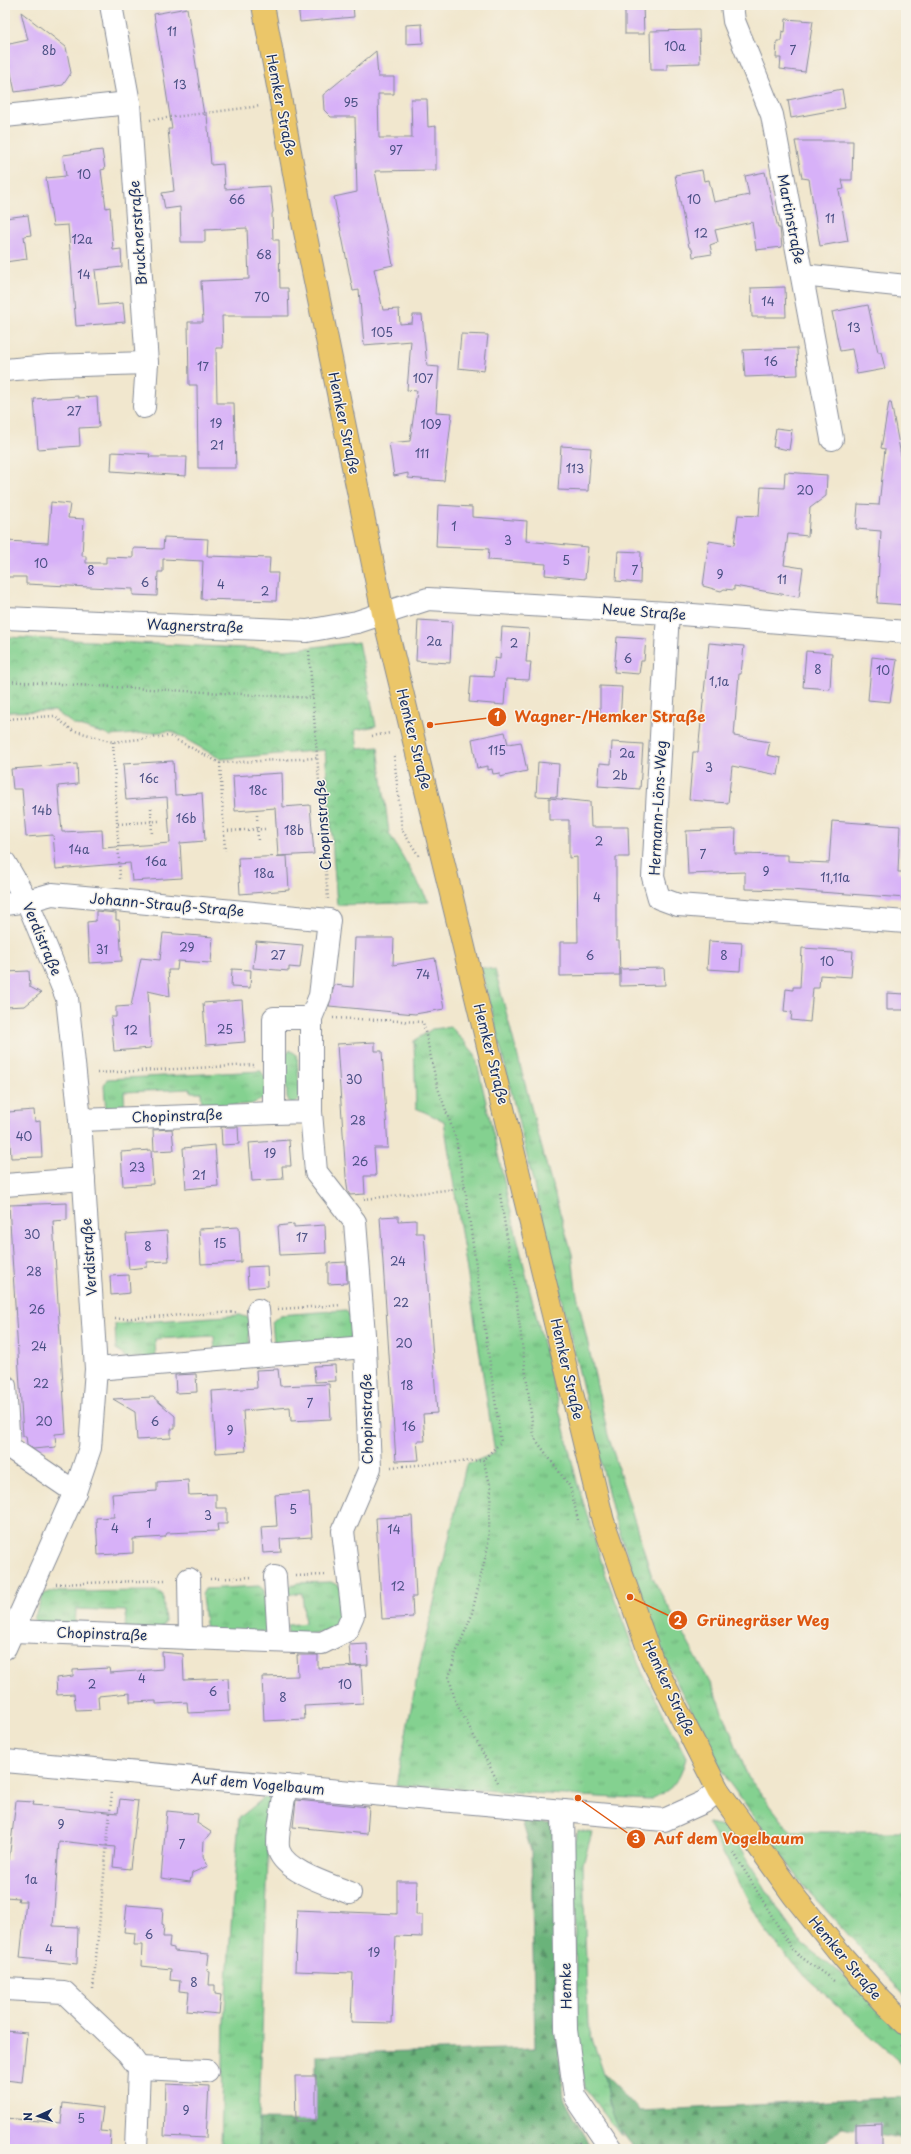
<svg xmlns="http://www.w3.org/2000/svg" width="911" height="2154" viewBox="0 0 911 2154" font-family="'Playpen Sans',sans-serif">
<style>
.grass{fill:url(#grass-tufts);stroke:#508077}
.forest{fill:url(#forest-firs);stroke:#43716c}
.park{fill:url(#park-crowns);stroke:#508077}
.building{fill:#d7b1f8}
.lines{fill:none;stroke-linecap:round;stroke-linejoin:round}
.minor-casing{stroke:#868b96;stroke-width:24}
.major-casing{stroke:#868b96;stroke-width:24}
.path{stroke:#868b96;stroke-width:2.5;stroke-dasharray:1 3;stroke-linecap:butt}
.minor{stroke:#fff;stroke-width:22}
.major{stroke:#ebc669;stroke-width:22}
.labels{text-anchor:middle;stroke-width:3;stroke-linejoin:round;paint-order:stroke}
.number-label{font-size:12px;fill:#4a5084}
.street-label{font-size:14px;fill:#1b2f5e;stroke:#f7f3e8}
.leader{fill:none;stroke:#de5710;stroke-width:1.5}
.callout-dot{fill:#de5710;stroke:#f7f3e8;stroke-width:1.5}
.mark-label{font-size:12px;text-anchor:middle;font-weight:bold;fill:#fff}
.callout-label{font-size:15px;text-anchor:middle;font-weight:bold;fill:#de5710;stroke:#f7f3e8;stroke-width:3;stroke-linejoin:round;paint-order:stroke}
</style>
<defs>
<pattern id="grass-tufts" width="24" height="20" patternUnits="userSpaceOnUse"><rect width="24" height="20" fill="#84d190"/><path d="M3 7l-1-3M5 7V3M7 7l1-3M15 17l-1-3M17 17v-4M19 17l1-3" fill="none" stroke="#6baa79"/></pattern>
<pattern id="forest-firs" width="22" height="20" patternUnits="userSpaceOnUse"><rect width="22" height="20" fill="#6bb37a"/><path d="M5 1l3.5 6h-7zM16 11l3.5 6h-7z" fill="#579267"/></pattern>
<pattern id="park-crowns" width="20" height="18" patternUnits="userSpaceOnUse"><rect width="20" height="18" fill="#84d190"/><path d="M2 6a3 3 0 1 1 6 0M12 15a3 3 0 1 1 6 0" fill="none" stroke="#6baa79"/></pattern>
</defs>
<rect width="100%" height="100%" fill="#f7f3e8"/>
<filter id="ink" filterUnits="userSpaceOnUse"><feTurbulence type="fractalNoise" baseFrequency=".025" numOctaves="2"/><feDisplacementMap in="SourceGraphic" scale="8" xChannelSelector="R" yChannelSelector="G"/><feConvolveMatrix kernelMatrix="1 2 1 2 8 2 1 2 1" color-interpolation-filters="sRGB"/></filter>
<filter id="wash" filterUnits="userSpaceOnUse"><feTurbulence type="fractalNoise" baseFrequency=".012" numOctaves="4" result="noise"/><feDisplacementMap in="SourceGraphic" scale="16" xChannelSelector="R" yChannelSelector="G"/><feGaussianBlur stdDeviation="0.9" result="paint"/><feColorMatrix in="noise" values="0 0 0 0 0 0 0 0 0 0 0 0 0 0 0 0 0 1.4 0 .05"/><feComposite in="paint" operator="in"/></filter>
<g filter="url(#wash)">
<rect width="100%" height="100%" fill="#f1e7ce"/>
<g class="grass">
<polygon points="481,967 495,970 549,1175 572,1254 576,1290 608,1435 652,1577 716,1694 748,1777 791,1832 906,1832 906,1997 807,1890 728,1781 665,1660 615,1520"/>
<path d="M451 1027 475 1054 514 1225 577 1482 604 1570 642 1672 686 1757C679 1784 674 1788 649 1800L396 1785 419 1667 466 1465 495 1453 444 1121 416 1108 414 1041 432 1029Z"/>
<polygon points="290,1050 297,1055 300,1099 296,1103 290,1103 287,1097 286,1053"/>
<polygon points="261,1071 265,1078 265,1098 252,1104 202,1107 201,1092 191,1092 190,1089 124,1092 125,1111 106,1111 104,1085 107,1079"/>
<polygon points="346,1310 353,1322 352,1340 282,1347 274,1342 272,1322 280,1315"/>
<polygon points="240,1315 249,1318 249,1346 215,1354 214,1336 155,1339 156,1358 126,1358 116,1349 115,1324"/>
<path d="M331 1582 343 1588C343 1595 346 1607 344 1613 338 1637 307 1633 288 1634L287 1625 305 1623 302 1593 283 1595 286 1588 296 1583Z"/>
<polygon points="259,1586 264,1590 267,1632 206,1632 202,1595 205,1589"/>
<polygon points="158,1591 163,1595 165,1622 161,1630 125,1630 126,1611 76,1609 75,1628 39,1625 34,1619 43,1594 50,1592"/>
<polygon points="265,1797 270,1798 258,2149 221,2149 224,2021 239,1818"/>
<polygon points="708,1824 729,1828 782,1916 799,1940 862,1991 906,2036 906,2068 794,1966 762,1926"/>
<polygon points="578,1830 592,1833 583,1863 588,2027 604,2074 609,2103 622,2137 585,2089 577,2030 573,1846"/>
</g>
<g class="forest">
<polygon points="522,1821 554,1824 557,2030 564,2098 591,2149 258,2149 259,2120 316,2121 316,2055 535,2048 531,1851"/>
<path d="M604 2074 640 2111 906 2097V2139L842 2127 819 2149H635C613 2128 609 2103 604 2074Z"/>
</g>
<polygon class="park" points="5,637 286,650 359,642 376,726 355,730 358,749 378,747 389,833 429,902 337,905 325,750 221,759 171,731 111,736 73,724 55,711 5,712"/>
<g id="blocks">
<g class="building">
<polygon points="298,5 353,5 354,17 300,22"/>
<polygon points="625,5 643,5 644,34 625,34"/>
<polygon points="187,8 204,115 207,115 211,165 223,164 225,189 270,186 273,212 272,214 273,240 279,240 280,288 288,288 289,316 222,316 223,348 216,348 217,403 234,403 236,468 198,468 197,385 189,385 188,322 203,322 201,281 249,279 247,228 205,230 205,242 181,242 180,207 165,209 162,193 174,191 168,129 172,129 154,14"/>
<polygon points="21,12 66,47 71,73 63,85 15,92 5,45 28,40"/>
<polygon points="786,19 813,21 805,72 780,69 781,58 776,58 777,41 781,41 782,31 785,32"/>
<polygon points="422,24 423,43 406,44 406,25"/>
<polygon points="699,30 700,63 667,64 667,70 651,70 650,31"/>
<polygon points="376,51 378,77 394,77 394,94 378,94 379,138 412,138 411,99 427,99 428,127 436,126 436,170 375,171 393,265 374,269 383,310 399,309 400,324 412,323 413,315 422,315 427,366 439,367 436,412 452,413 444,481 408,478 408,473 394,476 389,443 410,441 417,391 407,390 411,341 364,345 359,290 353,291 334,197 357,192 355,117 331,117 324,110 323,95"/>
<polygon points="842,89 845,108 791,118 788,100"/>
<polygon points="795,141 853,141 852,180 842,180 844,189 839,190 848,241 820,246 809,179 802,178"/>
<polygon points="102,150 105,169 101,170 106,208 110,207 113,250 121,249 122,267 95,270 99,305 123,303 125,322 76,326 68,225 53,226 46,178 66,176 63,155"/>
<polygon points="702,170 704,181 709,180 714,202 749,195 745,176 765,172 778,228 780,228 782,247 756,250 752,222 715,230 718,242 710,245 712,254 693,257 692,249 689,247 675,175"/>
<polygon points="28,215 31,235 24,236 27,259 5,262 5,218"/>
<polygon points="785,287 786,317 752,317 751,288"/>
<polygon points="868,305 878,352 881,352 885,369 857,374 852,349 840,351 832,312"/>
<polygon points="461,334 488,335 484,371 458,368"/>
<polygon points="797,348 798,375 745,377 743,350"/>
<polygon points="78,396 78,398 97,397 99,427 79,428 80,446 38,449 34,399"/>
<polygon points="889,402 891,402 902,461 906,461 906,548 904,578 906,578 906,605 877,603 881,531 856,529 858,504 879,505 885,449 881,448"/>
<polygon points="776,428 792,430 789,450 773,447"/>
<polygon points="561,446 591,448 588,491 558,490"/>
<polygon points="112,452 150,454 149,457 187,457 186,476 111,471"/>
<polygon points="785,472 827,475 826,496 810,508 808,536 788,534 784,565 803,568 799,597 734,586 734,590 724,589 721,591 703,586 709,541 734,545 738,515 759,516 761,487 784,488"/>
<polygon points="51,502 70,504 68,518 84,519 82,556 86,556 86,563 106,563 106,557 133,558 133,548 163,549 164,537 208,539 207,556 270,558 269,573 278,573 276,601 201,599 203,561 163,559 163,572 158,572 157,596 133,595 133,589 26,584 26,577 5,577 5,541 48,543"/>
<polygon points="438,505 472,507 472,517 527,521 526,541 588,547 585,579 545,575 546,564 488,560 489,549 436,547"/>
<polygon points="618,551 641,552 640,583 616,581"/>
<polygon points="418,620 452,622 450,663 416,661"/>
<polygon points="502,627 529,629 526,662 531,662 529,680 506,679 504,705 469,702 471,676 493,677 495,658 500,659"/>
<polygon points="617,637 646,639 644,661 641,661 639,674 614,672"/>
<polygon points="709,643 744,646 741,674 739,674 734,736 770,742 767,755 781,758 778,775 732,766 728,803 689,800 693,752 698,752"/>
<polygon points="806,651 832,653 830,689 803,687"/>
<polygon points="872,657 897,660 890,702 868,700"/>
<polygon points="600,686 622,687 620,722 600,721"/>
<polygon points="505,732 508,744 521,742 527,771 500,777 500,773 493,774 492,769 488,770 488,766 477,768 472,739"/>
<polygon points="612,742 643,744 640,789 598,786 600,763 611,764"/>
<polygon points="173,761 175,795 202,793 205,841 180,843 182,878 132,881 130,863 56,869 53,835 26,837 22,789 13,789 11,769 77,764 78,784 58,786 62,832 102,830 103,848 170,843 167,797 126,800 123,764"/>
<polygon points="538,762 559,764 557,797 536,796"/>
<polygon points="282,773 283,807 310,805 314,854 278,856 275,808 235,811 233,776"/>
<polygon points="549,798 590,802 591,827 628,827 629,857 616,857 616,941 619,941 620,975 560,976 560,942 578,942 577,857 569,858 569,820 549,820"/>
<polygon points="832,821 900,826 898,872 906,872 906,898 790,890 745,889 745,872 688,874 686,831 736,829 735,854 788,855 788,861 829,863"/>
<polygon points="287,856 289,890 240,894 238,858"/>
<polygon points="96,911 116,913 116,920 119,920 122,961 89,963 87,922 96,921"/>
<polygon points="163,933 213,937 211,963 178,961 177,970 168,970 170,996 148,991 151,1048 114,1051 111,1017 116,1017 116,1007 131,1006 141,958 160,960"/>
<polygon points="355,938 394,938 393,965 435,958 444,1009 415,1014 329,1006 334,985 353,987"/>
<polygon points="256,941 303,945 300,968 289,967 289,971 253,968"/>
<polygon points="709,941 742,943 740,971 707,969"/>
<polygon points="802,948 853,951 851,977 820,975 819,988 813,988 810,1022 791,1020 792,1012 784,1011 786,989 793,990 793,987 800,987"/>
<polygon points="664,968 665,985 620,986 620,969"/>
<polygon points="232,969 251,970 250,988 231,987"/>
<polygon points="29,971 30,987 41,993 25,1006 5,1007 5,972"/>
<polygon points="887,993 905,994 904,1010 887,1010"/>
<polygon points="242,1000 245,1042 206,1045 203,1003"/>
<polygon points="375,1042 375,1051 382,1051 388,1148 374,1148 376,1176 364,1176 365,1194 350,1195 348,1192 346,1177 337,1044"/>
<polygon points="34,1110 35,1122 40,1121 42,1157 11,1158 8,1112"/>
<polygon points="221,1127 238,1127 239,1144 222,1145"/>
<polygon points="172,1129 174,1150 154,1151 153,1130"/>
<polygon points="289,1140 291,1166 282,1166 283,1179 252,1181 249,1143"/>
<polygon points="215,1145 218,1186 186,1189 183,1148"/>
<polygon points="151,1150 153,1184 123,1186 121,1152"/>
<polygon points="67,1203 67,1220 53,1221 66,1433 55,1434 56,1447 33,1449 27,1444 26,1436 23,1436 9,1205"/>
<polygon points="398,1216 398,1221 416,1220 416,1233 424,1233 437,1413 423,1414 425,1441 417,1441 419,1460 396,1461 380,1217"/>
<polygon points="294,1224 294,1227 325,1225 326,1253 280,1255 278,1226"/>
<polygon points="239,1227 241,1262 201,1264 199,1229"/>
<polygon points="167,1231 169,1261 147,1262 147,1267 129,1269 126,1234"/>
<polygon points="346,1262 347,1283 328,1284 328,1263"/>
<polygon points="267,1266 268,1286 248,1288 247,1267"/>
<polygon points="129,1275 130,1293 111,1295 110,1276"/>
<polygon points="335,1365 336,1381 315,1382 314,1366"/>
<polygon points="278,1369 280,1386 329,1384 331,1419 291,1421 290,1407 243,1411 246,1451 216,1453 212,1391 257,1388 256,1370"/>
<polygon points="196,1374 197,1392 176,1393 175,1375"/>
<polygon points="153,1397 175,1416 175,1429 171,1429 171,1438 137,1440 135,1412 113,1399"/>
<polygon points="188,1480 189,1495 216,1494 216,1508 227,1508 227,1524 217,1524 218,1531 167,1533 165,1537 133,1539 133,1553 98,1555 96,1518 114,1517 112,1494 157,1491 157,1482"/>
<polygon points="309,1492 312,1537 280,1539 281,1552 263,1553 261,1527 277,1526 275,1495"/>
<polygon points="412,1516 416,1597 412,1597 413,1617 382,1619 376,1518"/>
<polygon points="367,1644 368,1665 351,1666 349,1645"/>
<polygon points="162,1652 183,1654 184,1680 228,1678 230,1711 188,1713 187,1702 156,1704 156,1701 130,1702 130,1693 98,1696 99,1709 76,1710 74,1694 57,1695 56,1678 73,1676 73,1670 109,1668 110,1673 163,1669"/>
<polygon points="297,1655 318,1655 318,1668 361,1666 363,1703 304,1706 305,1719 264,1721 262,1677 298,1676"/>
<polygon points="120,1799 138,1801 130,1869 113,1867 115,1847 59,1841 53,1926 78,1927 77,1964 20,1958 26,1901 18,1901 19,1898 5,1897 5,1860 9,1860 16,1801 34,1802 33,1805 118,1813"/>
<polygon points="296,1800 369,1807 367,1834 293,1827"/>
<polygon points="167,1811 198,1814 197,1823 211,1832 204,1841 203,1856 208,1866 192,1873 190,1882 161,1878"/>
<polygon points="397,1881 417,1881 416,1915 422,1915 422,1937 396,1936 392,2023 351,2022 353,1973 295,1971 297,1910 397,1914"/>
<polygon points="127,1905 163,1908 162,1924 164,1925 163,1937 170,1937 169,1947 174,1948 174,1951 209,1954 207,1971 210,1972 209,1985 215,1985 215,1994 221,1995 219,2014 187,2011 189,1992 179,1991 180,1981 170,1980 171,1969 141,1966 142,1945 134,1945 135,1933 124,1932"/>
<polygon points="5,2031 27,2033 22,2082 5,2080"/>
<polygon points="295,2076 316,2076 316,2121 296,2121"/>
<polygon points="166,2084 209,2086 206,2138 164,2136"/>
<polygon points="63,2103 103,2108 100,2131 111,2132 110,2149 5,2149 5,2118 61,2123"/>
<polygon points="881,2123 881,2149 856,2149 856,2124"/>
</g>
</g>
</g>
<g filter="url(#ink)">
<use href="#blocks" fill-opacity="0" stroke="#868b96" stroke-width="1"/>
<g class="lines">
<g class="minor-casing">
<g id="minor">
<polyline points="111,5 129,103 147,363 144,407"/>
<polyline points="732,5 734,21 772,115 832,439"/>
<polyline points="5,116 129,103"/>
<polyline points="802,275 906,286"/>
<polyline points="5,370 49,366 147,363"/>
<polyline points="668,613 653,877 659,898 678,905 906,922"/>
<polyline points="5,618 307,631 357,622 428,599 668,613 906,632"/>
<polyline points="5,863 27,901 67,998 80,1120 96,1369 90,1448 75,1492 5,1648"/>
<polyline points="5,904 27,901 52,894 329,920 320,996 311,1018"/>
<polyline points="80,1120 274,1113"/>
<polyline points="5,1185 84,1179"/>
<polyline points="258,1310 262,1355"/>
<polyline points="96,1369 365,1347"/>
<polyline points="5,1386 9,1447 75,1492"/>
<polyline points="275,1577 279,1641"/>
<polyline points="189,1579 190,1638"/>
<polyline points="13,1631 322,1643 346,1631 353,1615 343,1531 370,1468 365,1347 355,1222 316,1172 311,1112 311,1018 274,1018 274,1113 311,1112"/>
<polyline points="5,1761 664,1820 704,1802 718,1790"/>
<path d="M286 1786C284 1800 275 1841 279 1851 286 1872 331 1885 350 1893"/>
<polyline points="563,1811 566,2030 575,2096 611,2149"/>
<polyline points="5,1989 64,1992 128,2053 139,2068 136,2149"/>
<polyline points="139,2068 207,2071"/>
</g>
</g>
<g class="major-casing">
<polyline id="major" points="263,5 303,222 383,613 603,1521 652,1660 718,1790 794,1896 844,1958 882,2001 906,2024"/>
</g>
<g class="path">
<polyline points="150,120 261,106"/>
<polyline points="309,651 328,899"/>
<polyline points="5,681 313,698"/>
<polyline points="5,719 54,716 72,730 113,742 169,736 220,763 318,758"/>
<polyline points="372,736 391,733"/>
<polyline points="113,742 120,879"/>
<polyline points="394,756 402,830 419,856"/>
<polyline points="220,763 225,851"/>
<polyline points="151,808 152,836"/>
<polyline points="257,815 258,843"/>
<polyline points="118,824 159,821"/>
<polyline points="224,831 266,829"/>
<polyline points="333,1018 423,1022 437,1085 456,1139 465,1188 501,1442 483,1460"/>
<polyline points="97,1073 254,1065"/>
<polyline points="500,1194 515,1289 534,1437 570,1487 578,1520"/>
<polyline points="364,1199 465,1188"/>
<polyline points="278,1309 341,1305"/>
<polyline points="115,1319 238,1312"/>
<polyline points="391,1467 483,1460 491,1487 488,1546 471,1617 456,1653 449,1677 455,1700 499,1784"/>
<polyline points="296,1576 327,1575"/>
<polyline points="210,1579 253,1577"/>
<polyline points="56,1584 167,1580"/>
<polyline points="734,1853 793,1951 834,1981"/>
<polyline points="93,1989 112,1791"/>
<polyline points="901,2045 906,2051"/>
<polyline points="579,2142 580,2149"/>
</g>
<use href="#minor" class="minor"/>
<use href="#major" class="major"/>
</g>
</g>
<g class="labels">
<g class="number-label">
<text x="172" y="36">11</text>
<text x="675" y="51">10a</text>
<text x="49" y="55">8b</text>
<text x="793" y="55">7</text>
<text x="180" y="89">13</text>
<text x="351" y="107">95</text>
<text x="396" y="155">97</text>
<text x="84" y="179">10</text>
<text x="237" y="204">66</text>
<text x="694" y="204">10</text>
<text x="830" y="223">11</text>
<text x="701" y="238">12</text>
<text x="82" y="244">12a</text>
<text x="264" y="259">68</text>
<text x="84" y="279">14</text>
<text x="262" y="302">70</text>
<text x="768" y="306">14</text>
<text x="854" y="332">13</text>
<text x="382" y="337">105</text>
<text x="771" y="366">16</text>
<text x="203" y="371">17</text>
<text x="423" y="383">107</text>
<text x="74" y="416">27</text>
<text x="216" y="428">19</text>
<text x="431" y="429">109</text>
<text x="217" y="450">21</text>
<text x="422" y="458">111</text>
<text x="575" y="473">113</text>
<text x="805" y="495">20</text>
<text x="454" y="531">1</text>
<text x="508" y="545">3</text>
<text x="566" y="565">5</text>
<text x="41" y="568">10</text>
<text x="91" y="575">8</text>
<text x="635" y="575">7</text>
<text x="720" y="579">9</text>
<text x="782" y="584">11</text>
<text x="145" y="587">6</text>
<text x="221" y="589">4</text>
<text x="265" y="596">2</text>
<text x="434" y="646">2a</text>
<text x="514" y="648">2</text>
<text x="628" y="663">6</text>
<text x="818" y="674">8</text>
<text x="883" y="675">10</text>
<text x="719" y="686">1,1a</text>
<text x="497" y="755">115</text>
<text x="627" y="758">2a</text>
<text x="709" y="772">3</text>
<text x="620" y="780">2b</text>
<text x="149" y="783">16c</text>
<text x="258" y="795">18c</text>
<text x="42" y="815">14b</text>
<text x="186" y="823">16b</text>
<text x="294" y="835">18b</text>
<text x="599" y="846">2</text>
<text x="79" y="854">14a</text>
<text x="703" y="859">7</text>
<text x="156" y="866">16a</text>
<text x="766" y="876">9</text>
<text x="264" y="878">18a</text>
<text x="835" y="882">11,11a</text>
<text x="597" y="902">4</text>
<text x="187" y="952">29</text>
<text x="102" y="954">31</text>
<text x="278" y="960">27</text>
<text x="590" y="960">6</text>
<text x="724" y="960">8</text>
<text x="827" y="966">10</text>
<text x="423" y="979">74</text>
<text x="225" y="1034">25</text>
<text x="131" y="1035">12</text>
<text x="354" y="1084">30</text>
<text x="358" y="1125">28</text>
<text x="24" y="1141">40</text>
<text x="270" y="1158">19</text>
<text x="360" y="1166">26</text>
<text x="137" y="1172">23</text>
<text x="199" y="1180">21</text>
<text x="32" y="1239">30</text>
<text x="302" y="1242">17</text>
<text x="220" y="1248">15</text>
<text x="148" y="1251">8</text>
<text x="398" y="1266">24</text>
<text x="34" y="1276">28</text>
<text x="401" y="1307">22</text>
<text x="37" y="1314">26</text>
<text x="404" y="1348">20</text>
<text x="39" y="1351">24</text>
<text x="41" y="1388">22</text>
<text x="407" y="1390">18</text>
<text x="310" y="1408">7</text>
<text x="44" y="1426">20</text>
<text x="155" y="1426">6</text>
<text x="409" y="1431">16</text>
<text x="230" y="1435">9</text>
<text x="293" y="1514">5</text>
<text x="208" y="1520">3</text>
<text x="149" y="1528">1</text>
<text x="115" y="1533">4</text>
<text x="394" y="1534">14</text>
<text x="398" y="1591">12</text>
<text x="142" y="1683">4</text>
<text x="92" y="1689">2</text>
<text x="345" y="1689">10</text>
<text x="213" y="1696">6</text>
<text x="283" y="1702">8</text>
<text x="61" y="1829">9</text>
<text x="182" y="1849">7</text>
<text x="31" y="1884">1a</text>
<text x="149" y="1939">6</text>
<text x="49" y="1954">4</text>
<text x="374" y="1957">19</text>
<text x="194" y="1987">8</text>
<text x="186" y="2115">9</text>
<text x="81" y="2123">5</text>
</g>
<g class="street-label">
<text transform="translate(281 105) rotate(79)" y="5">Hemker Straße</text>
<text transform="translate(791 219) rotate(79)" y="5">Martinstraße</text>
<text transform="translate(138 233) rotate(-94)" y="5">Brucknerstraße</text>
<text transform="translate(344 423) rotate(78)" y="5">Hemker Straße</text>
<text transform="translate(644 612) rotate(4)" y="5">Neue Straße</text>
<text transform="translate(195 626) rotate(2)" y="5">Wagnerstraße</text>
<text transform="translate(414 739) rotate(76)" y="5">Hemker Straße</text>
<text transform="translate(658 808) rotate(-87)" y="5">Hermann-Löns-Weg</text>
<text transform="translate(323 825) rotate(-94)" y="5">Chopinstraße</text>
<text transform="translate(167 905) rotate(5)" y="5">Johann-Strauß-Straße</text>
<text transform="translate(42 939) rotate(67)" y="5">Verdistraße</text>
<text transform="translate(491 1054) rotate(76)" y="5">Hemker Straße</text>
<text transform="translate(177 1116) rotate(-2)" y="5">Chopinstraße</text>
<text transform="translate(89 1257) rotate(-94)" y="5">Verdistraße</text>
<text transform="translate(567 1369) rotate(77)" y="5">Hemker Straße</text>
<text transform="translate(367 1419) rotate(-91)" y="5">Chopinstraße</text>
<text transform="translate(102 1634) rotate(2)" y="5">Chopinstraße</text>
<text transform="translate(669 1688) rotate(65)" y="5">Hemker Straße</text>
<text transform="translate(258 1784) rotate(5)" y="5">Auf dem Vogelbaum</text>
<text transform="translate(845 1958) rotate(50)" y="5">Hemker Straße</text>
<text transform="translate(566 1986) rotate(-91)" y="5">Hemke</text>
</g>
</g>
<path class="leader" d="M430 725L497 717M630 1597L678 1620M578 1798L636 1839"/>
<g class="callout-dot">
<circle cx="430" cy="725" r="4"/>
<circle cx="630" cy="1597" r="4"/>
<circle cx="578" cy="1798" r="4"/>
<circle cx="497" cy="717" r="10"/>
<circle cx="678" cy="1620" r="10"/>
<circle cx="636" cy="1839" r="10"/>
</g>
<g class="mark-label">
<text x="497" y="721">1</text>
<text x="678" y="1625">2</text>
<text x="636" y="1843">3</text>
</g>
<g class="callout-label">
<text x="610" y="722">Wagner-/Hemker Straße</text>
<text x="763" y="1626">Grünegräser Weg</text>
<text x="729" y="1844">Auf dem Vogelbaum</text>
</g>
<rect width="911" height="2154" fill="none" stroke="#f7f3e8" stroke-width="20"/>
<g transform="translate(38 2116) rotate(267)" stroke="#f7f3e8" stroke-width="3" paint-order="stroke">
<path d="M0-3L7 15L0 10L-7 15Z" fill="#1b2f5e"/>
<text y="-6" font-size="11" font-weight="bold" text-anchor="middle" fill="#1b2f5e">N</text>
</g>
</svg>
